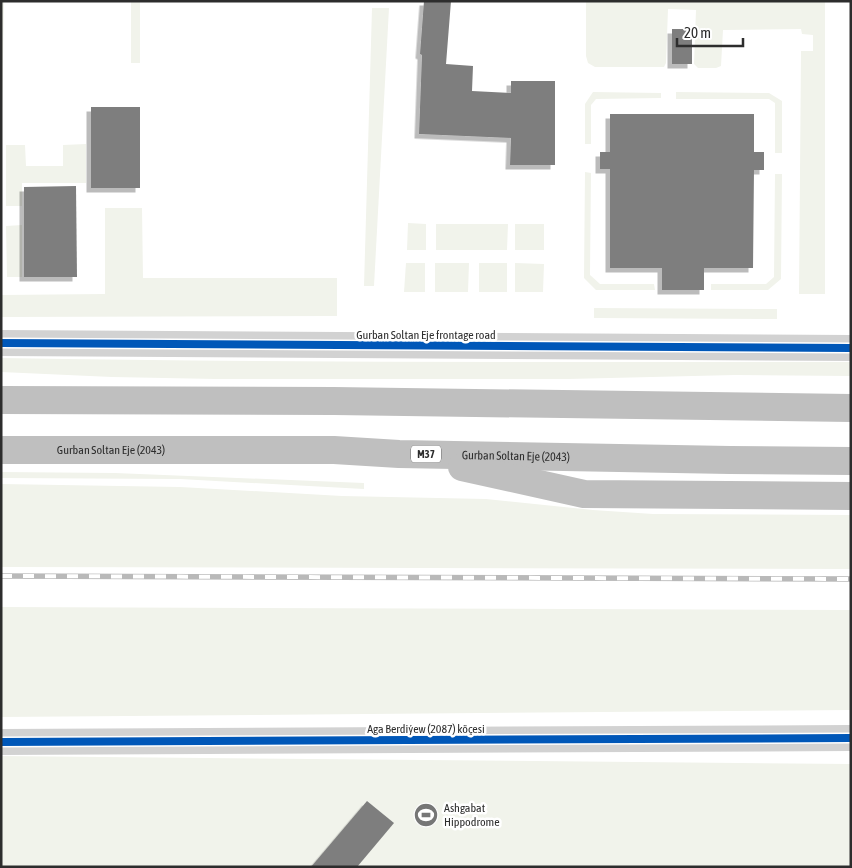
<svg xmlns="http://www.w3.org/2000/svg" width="852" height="868" viewBox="0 0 852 868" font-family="'Asap Condensed',sans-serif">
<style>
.green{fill:#f1f3eb}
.building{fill:#7e7e7e;filter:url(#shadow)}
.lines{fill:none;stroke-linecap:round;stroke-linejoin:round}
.street{stroke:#d2d2d2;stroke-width:26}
.highway{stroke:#bfbfbf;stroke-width:28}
.rail-casing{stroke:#b9b9b9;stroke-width:5.5}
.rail{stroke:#fff;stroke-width:4;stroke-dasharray:11;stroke-linecap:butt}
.cycleway-casing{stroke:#fff;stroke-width:11}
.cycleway{stroke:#0057b8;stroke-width:8}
.labels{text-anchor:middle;stroke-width:5;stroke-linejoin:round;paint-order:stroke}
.shield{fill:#fff;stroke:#6c6c6c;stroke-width:1}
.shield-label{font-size:11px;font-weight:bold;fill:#2d2d2d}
.street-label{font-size:12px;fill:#2d2d2d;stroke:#fff}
.poi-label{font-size:12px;fill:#2d2d2d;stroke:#fff;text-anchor:start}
</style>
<defs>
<filter id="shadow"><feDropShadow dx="-4.5" dy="4.5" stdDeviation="0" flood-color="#0004"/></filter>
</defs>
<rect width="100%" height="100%" fill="#fff"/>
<g class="green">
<polygon points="1,1 4,1 2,115 1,115"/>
<rect x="131" y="1" width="9" height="62"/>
<polygon points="586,1 825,1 825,294 799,294 801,51 813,51 813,35 802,34 801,29 723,30 721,66 716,68 698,68 694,64 696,10 668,9 666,63 664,67 595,67 588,63 586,56"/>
<polygon points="372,8 389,8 374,286 364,286"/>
<polygon points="593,92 661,93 661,98 596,99 591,105 591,144 585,144 585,104"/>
<polygon points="676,92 769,93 782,101 782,153 775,153 775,103 769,99 676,99"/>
<polygon points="86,144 86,183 22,183 22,206 6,206 6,145 25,145 26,166 63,166 63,145"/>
<polygon points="585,172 591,173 590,275 600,284 654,284 655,290 596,290 584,278"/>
<polygon points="775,174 782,174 781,279 768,290 711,290 711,284 766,284 774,277"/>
<polygon points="105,208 142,208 143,278 337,278 337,316 1,317 1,295 105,294"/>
<polygon points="408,223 426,224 426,250 407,250"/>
<polygon points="436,224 508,224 507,250 436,250"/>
<rect x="515" y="224" width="29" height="26"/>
<polygon points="22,225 22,277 7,277 6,226"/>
<polygon points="406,263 425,263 425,292 404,292"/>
<polygon points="435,263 469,263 468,292 435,292"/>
<rect x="479" y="263" width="28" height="29"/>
<polygon points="515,263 544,264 543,292 515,292"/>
<polygon points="594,308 777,309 777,319 594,318"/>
<path d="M1 358C284 363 568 362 851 362V376L735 375 568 379H216L112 377 1 372Z"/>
<polygon points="1,472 115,473 364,483 364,489 180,479 1,478"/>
<polygon points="1,484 180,487 342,496 486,499 593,510 653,514 851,515 851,569 1,567"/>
<polygon points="1,607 851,610 851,710 1,717"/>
<polygon points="1,756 851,764 851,867 1,867"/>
</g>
<g class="building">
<polygon points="424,1 451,1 446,64 473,66 472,91 511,93 511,81 555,81 555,165 510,165 511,138 419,134 422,55 420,54"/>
<rect x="672" y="29" width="20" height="35"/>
<rect x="91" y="107" width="49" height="81"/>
<polygon points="610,114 754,114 754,152 764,152 764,170 754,170 753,268 704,268 704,290 662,290 662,268 610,268 610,169 600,169 600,152 610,152"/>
<polygon points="76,186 77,277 24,277 24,187"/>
<polygon points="367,801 394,823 357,867 311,867"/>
</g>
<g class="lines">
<g class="street">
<polyline points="1,343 851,348"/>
<polyline points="1,742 851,738"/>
</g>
<g class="highway">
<polyline points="1,400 334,401 851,408"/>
<path id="s1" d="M1 450H334L399 454 730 460 851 461"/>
<polyline points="462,467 584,494 851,496"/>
</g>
<g class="rail-casing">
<polyline id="rail" points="1,576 851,579"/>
</g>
<use href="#rail" class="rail"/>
<g class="cycleway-casing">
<g id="cycleway">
<polyline points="1,343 851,348"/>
<polyline points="1,742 851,738"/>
</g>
</g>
<use href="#cycleway" class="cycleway"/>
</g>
<defs>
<g id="stadium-disc" transform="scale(1.25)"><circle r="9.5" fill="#767676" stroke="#fff"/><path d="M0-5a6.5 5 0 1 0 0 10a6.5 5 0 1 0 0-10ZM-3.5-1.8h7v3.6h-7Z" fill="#fff"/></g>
</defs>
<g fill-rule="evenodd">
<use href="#stadium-disc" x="426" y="815"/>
</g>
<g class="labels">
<rect class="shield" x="411" y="445.5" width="30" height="17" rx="4"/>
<g class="shield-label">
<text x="426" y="458">M37</text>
</g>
<g class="street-label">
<text x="426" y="339">Gurban Soltan Eje frontage road</text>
<text dy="4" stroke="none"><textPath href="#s1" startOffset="110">Gurban Soltan Eje (2043)</textPath></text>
<text dy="4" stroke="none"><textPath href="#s1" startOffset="515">Gurban Soltan Eje (2043)</textPath></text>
<text x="426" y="733">Aga Berdiýew (2087) köçesi</text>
</g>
<g class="poi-label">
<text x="444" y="812">Ashgabat<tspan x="444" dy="14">Hippodrome</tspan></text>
</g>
</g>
<rect width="852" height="868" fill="none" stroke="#2d2d2d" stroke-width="5"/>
<path d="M677 38v8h66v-8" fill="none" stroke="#2d2d2d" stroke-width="2.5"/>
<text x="684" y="38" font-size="15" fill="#2d2d2d" stroke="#ffffff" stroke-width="4" paint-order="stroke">20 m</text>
</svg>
